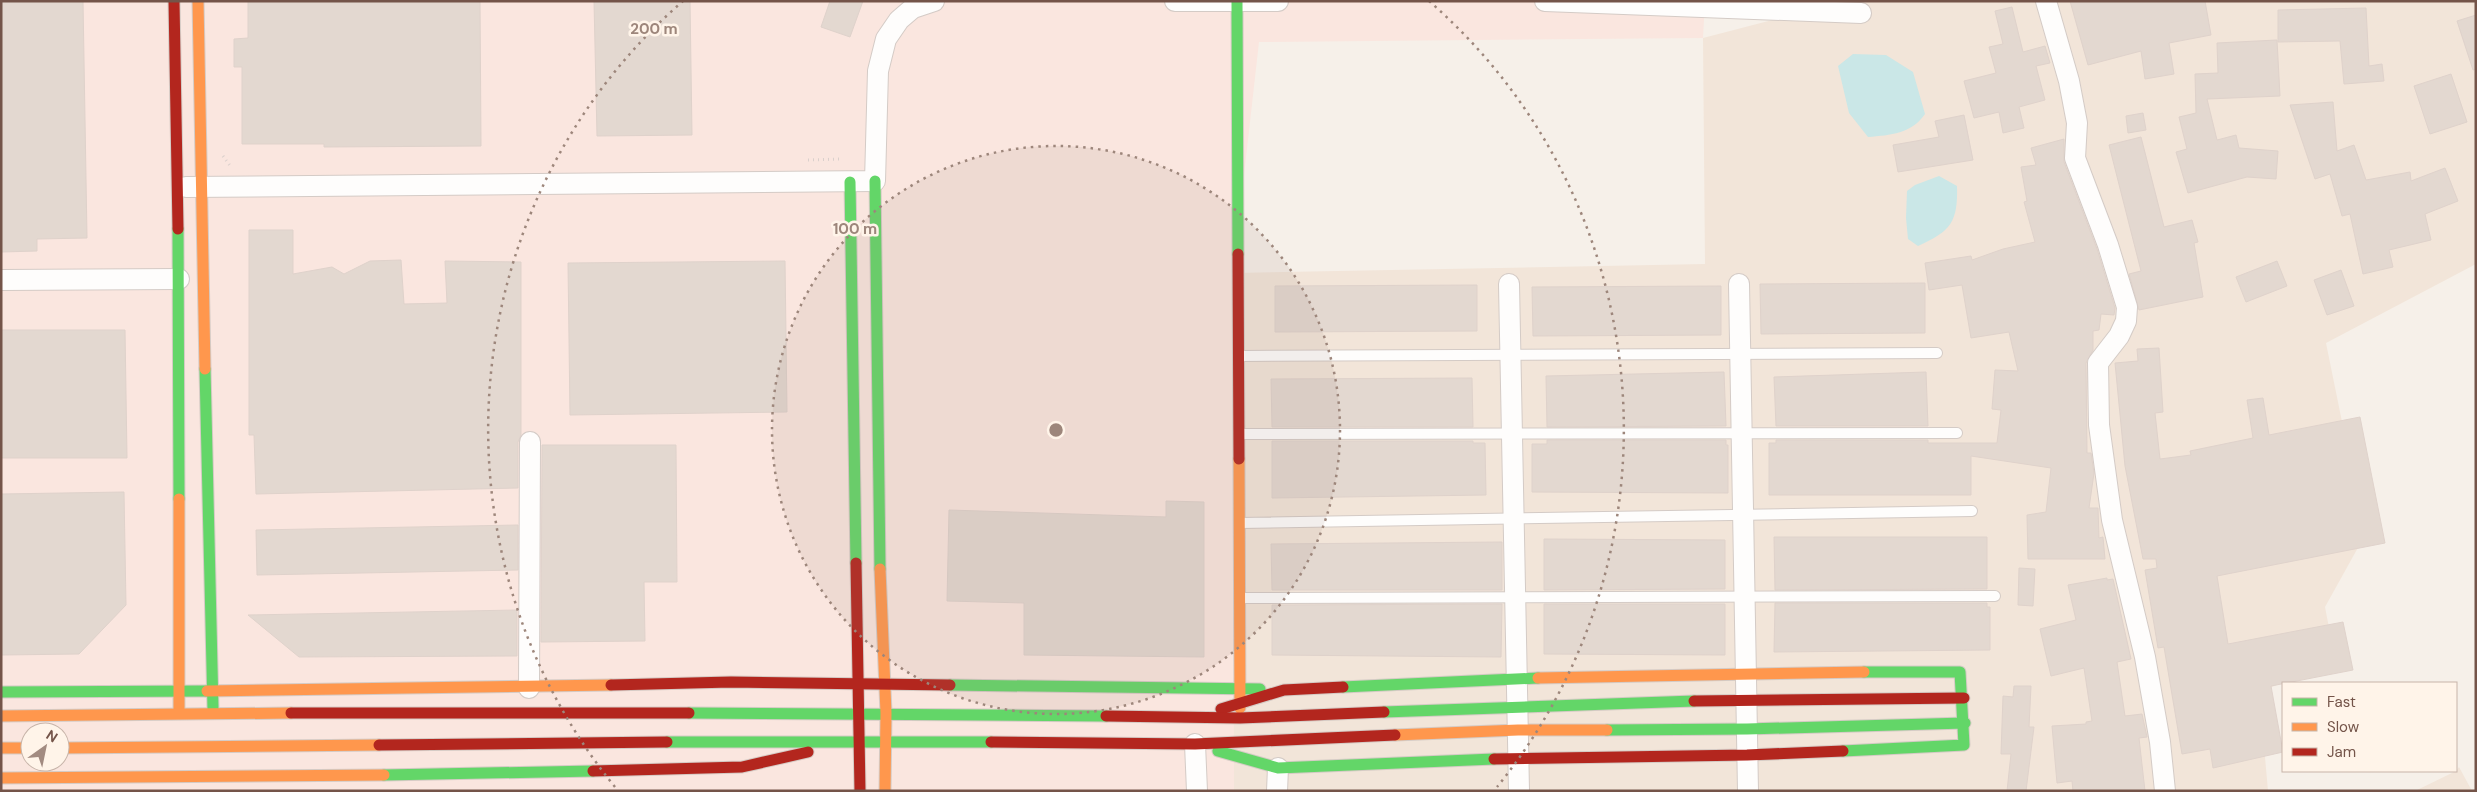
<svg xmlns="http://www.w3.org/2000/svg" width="2477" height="792" viewBox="0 0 2477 792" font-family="'DM Sans',sans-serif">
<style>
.residential{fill:#f2e5d9}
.commercial{fill:#fae6df;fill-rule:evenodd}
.water{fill:#cae7e7}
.building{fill:#e3d8d0;stroke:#dfd2cb}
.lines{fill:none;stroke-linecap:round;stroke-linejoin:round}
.lane-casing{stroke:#d4cbc6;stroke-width:12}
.street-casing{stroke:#d4cbc6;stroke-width:22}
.fast-casing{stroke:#d5cbc5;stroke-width:13}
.slow-casing{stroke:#d5cbc5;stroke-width:13}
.jam-casing{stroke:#d5cbc5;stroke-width:13}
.path{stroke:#dad0cc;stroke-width:3;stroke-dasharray:1 4;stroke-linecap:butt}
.lane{stroke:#fefdfc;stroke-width:10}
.street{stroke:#fefdfc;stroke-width:20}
.fast{stroke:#63d668;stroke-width:11}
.slow{stroke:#ff974d;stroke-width:11}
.jam{stroke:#b3261e;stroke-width:11}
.ring{fill:none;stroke:#9d867b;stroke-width:2.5;stroke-dasharray:2.5 5}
.centre{fill:#9d867b;stroke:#fff4e9;stroke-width:2.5}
.ring-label{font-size:15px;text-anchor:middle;font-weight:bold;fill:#9d867b;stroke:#fff4e9;stroke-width:5;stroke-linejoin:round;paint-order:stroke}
</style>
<rect width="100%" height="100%" fill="#f6f0e9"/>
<g class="residential">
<polygon points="1846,1 2476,1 2476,264 2326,343 2365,535 2325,607 2336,664 2252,694 2265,757 2268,791 932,791 1233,273 1705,264 1703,38"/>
<polygon points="2459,767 2472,791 2415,791 2456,771"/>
</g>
<path class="commercial" d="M1 1H1705L1703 38 1259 42 1233 273 1234 790 1 791ZM30 732H60V762H30Z"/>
<g class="water">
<path d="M1853 54 1886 55 1913 72 1925 114C1911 134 1891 135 1868 137L1849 113 1838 66Z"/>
<path d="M1939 176 1957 186C1958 222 1951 231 1918 246L1908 239 1906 218 1907 191 1915 185Z"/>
</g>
<g class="building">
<polygon points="1,1 83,1 87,238 37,239 37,251 1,252"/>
<polygon points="248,1 480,1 481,146 324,147 324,144 242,144 242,67 234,67 234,39 248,38"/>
<polygon points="594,1 690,1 692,135 597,136"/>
<polygon points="830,1 863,1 850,37 821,27"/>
<polygon points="2070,1 2205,1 2211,35 2169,43 2174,74 2145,79 2141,51 2088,65"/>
<polygon points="2012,7 2023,52 2045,46 2050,63 2036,66 2045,100 2019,107 2024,128 2003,133 1999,112 1974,118 1964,81 1996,73 1989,47 2003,44 1995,11"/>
<polygon points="2366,8 2369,66 2382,64 2384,81 2344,84 2340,41 2278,42 2278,10"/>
<polygon points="2476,15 2476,69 2473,70 2457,21"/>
<polygon points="2277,40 2280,96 2207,99 2217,140 2236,135 2239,148 2278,151 2276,179 2247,177 2188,193 2176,152 2187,149 2179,117 2196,113 2195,74 2218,73 2217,43"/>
<polygon points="2451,74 2467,122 2430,134 2414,86"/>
<polygon points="2333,102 2337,151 2354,145 2366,180 2410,172 2411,181 2445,168 2458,201 2425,214 2431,240 2389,250 2393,267 2363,274 2350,214 2342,216 2330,174 2315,179 2290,105"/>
<polygon points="2143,113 2146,130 2128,133 2126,116"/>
<polygon points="1964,115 1973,160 1898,172 1893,145 1939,137 1935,121"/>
<polygon points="2141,137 2164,227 2192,220 2198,242 2194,243 2203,297 2139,310 2129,274 2141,271 2109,145"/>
<polygon points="2064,139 2064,162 2097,249 2115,308 2114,315 2101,314 2099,330 2093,331 2093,350 2086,363 2087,453 2091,453 2094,473 2089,508 2098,508 2099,538 2103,537 2105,559 2028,559 2027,515 2046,512 2051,468 1971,456 1971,495 1769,495 1769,443 1776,443 1776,440 1928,440 1928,443 1997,443 2001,410 1992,409 1995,370 2018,371 2009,332 1971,338 1962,285 1929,290 1925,263 1971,256 1972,260 2003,249 2035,242 2024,202 2027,201 2021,167 2036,165 2031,148"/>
<polygon points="249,230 293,230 293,274 332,267 344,274 370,261 401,260 404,304 447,303 445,261 521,262 521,435 518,442 518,488 256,494 254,435 249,435"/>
<polygon points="785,261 787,412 570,415 568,263"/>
<polygon points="2277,261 2287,286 2246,302 2236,277"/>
<polygon points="2341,270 2354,306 2327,315 2314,280"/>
<polygon points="1925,283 1925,333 1761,334 1760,284"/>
<polygon points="1477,285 1477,331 1275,332 1275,286"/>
<polygon points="1721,286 1721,335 1533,336 1532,287"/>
<polygon points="1,330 125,330 127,458 1,458"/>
<polygon points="2159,348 2163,412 2155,413 2160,459 2191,455 2190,451 2253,438 2247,400 2263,398 2269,435 2360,417 2385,543 2217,576 2228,644 2343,622 2353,670 2271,686 2283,752 2213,768 2210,749 2182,754 2164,647 2158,648 2145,570 2157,568 2156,559 2143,559 2125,466 2115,363 2138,361 2137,349"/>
<polygon points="1724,372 1726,426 1547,427 1546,376"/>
<polygon points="1926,372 1928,426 1776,426 1774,377"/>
<polygon points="1472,378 1473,427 1272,427 1271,379"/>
<polygon points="1547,440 1726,440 1726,445 1728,445 1728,493 1532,492 1532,444 1547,444"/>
<polygon points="1272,441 1473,441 1473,443 1485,443 1486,495 1272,498"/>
<polygon points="542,445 676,445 677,582 644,582 645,641 541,642"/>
<polygon points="124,492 126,605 79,654 1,655 1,494"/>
<polygon points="1166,501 1204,502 1204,657 1024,655 1024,603 947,601 949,510 1166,517"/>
<polygon points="518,525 518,570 257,575 256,530"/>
<polygon points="1774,537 1987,537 1987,589 1775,590"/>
<polygon points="1544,539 1725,540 1725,589 1544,590"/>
<polygon points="1502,542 1502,590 1272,590 1271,544"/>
<polygon points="2019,568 2035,569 2033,606 2018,605"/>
<polygon points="2107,578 2107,580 2113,579 2131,659 2117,662 2125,716 2142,714 2147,737 2139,738 2145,791 2073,791 2072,781 2057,783 2052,726 2086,724 2086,722 2092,721 2084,668 2051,676 2040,629 2076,620 2068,585"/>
<polygon points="1775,603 1987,603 1987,607 1990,607 1990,650 1774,652"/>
<polygon points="1502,604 1501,657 1272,655 1272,605"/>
<polygon points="1544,604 1725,604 1725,655 1544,654"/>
<polygon points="517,610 517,656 299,657 248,615"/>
<polygon points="2014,686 2031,686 2029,727 2034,727 2026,791 2007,791 2011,754 2001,754 2003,696 2013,697"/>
</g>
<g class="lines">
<g class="lane-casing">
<g id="lane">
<polyline points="1239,356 1937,353"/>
<polyline points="1240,434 1957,433"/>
<polyline points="1240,523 1972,511"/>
<polyline points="1240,598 1995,596"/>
</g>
</g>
<g class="street-casing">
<g id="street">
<polyline points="1175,1 1278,1"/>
<polyline points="1545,1 1861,13"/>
<polyline points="2046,1 2069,81 2077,123 2075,158 2108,245 2127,307 2126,321 2119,336 2098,363 2099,425 2112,520 2145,657 2160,742 2165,791"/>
<polyline points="186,187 875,181 878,71 886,39 899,20 913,8 934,1"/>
<polyline points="1,280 179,279"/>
<polyline points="1509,284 1519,791"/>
<polyline points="1739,284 1748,791"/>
<polyline points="529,688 530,442"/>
<polyline points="1195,744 1197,791"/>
<polyline points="1277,791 1278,768"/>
</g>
</g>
<g class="fast-casing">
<g id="fast">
<polyline points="1237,2 1238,254"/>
<polyline points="875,181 880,569"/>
<polyline points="850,182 856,563"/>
<polyline points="178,229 179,499"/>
<polyline points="205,369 213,709"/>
<polyline points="950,685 1260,689"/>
<polyline points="1343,687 1538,678"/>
<polyline points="1,692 207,691"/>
<polyline points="1384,712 1694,701"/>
<polyline points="689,713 1106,716"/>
<polyline points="1607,730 1747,729 1965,723"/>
<polyline points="667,742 991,742"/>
<polyline points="1218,751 1278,768 1494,759"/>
<polyline points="1843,751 1964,745 1960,672 1864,672"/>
<polyline points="384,775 593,771"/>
</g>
</g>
<g class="slow-casing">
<g id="slow">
<polyline points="198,1 205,369"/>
<polyline points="1239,459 1240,708"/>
<polyline points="179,499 179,710"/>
<polyline points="880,569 886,713 885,791"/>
<polyline points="1538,678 1864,672"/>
<polyline points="207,691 611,685"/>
<polyline points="1,716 291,713"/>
<polyline points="1395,735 1518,730 1607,730"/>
<polyline points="1,748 30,748"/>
<polyline points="60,748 379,745"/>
<polyline points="1,778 384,775"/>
</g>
</g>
<g class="jam-casing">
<g id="jam">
<polyline points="174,1 178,229"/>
<polyline points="1238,254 1239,459"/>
<polyline points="856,563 860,791"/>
<polyline points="611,685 731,682 950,685"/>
<polyline points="1694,701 1964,698"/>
<polyline points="1221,709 1284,690 1343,687"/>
<polyline points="291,713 689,713"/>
<polyline points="1106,716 1240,718 1384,712"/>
<polyline points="991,742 1195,744 1395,735"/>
<polyline points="379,745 667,742"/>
<polyline points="1494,759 1747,755 1843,751"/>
<polyline points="593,771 742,767 808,752"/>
</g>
</g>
<g class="path">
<polyline points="223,156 231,167"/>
<polyline points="808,160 841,159"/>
</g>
<use href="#lane" class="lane"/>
<use href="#street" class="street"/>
<use href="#fast" class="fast"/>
<use href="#slow" class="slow"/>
<use href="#jam" class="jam"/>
</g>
<circle cx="1056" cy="430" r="284" fill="#9d867b" fill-opacity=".12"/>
<g class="ring">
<circle cx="1056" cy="430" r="284"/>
<path d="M615 787A568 568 0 0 1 683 1M1429 1A568 568 0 0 1 1497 787"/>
</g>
<circle cx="1056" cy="430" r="8" class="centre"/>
<g class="ring-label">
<text x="654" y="34">200 m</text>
<text x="855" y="234">100 m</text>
</g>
<rect width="2477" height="792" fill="none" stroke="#745449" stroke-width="5"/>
<rect x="2282" y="682" width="175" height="90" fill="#fff4e9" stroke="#c7b4a9"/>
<rect x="2292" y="698" width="25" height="8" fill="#63d668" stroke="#c7b4a9"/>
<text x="2327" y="707" font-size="15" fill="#745449">Fast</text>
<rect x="2292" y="723" width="25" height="8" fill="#ff974d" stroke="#c7b4a9"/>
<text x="2327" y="732" font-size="15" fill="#745449">Slow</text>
<rect x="2292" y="748" width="25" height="8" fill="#b3261e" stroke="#c7b4a9"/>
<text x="2327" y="757" font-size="15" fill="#745449">Jam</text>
<g transform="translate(45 747) rotate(33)"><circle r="24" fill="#fff4e9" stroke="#c7b4a9"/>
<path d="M0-4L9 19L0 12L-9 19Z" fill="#a28b81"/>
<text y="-8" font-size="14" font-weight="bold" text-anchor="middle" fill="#745449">N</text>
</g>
</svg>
